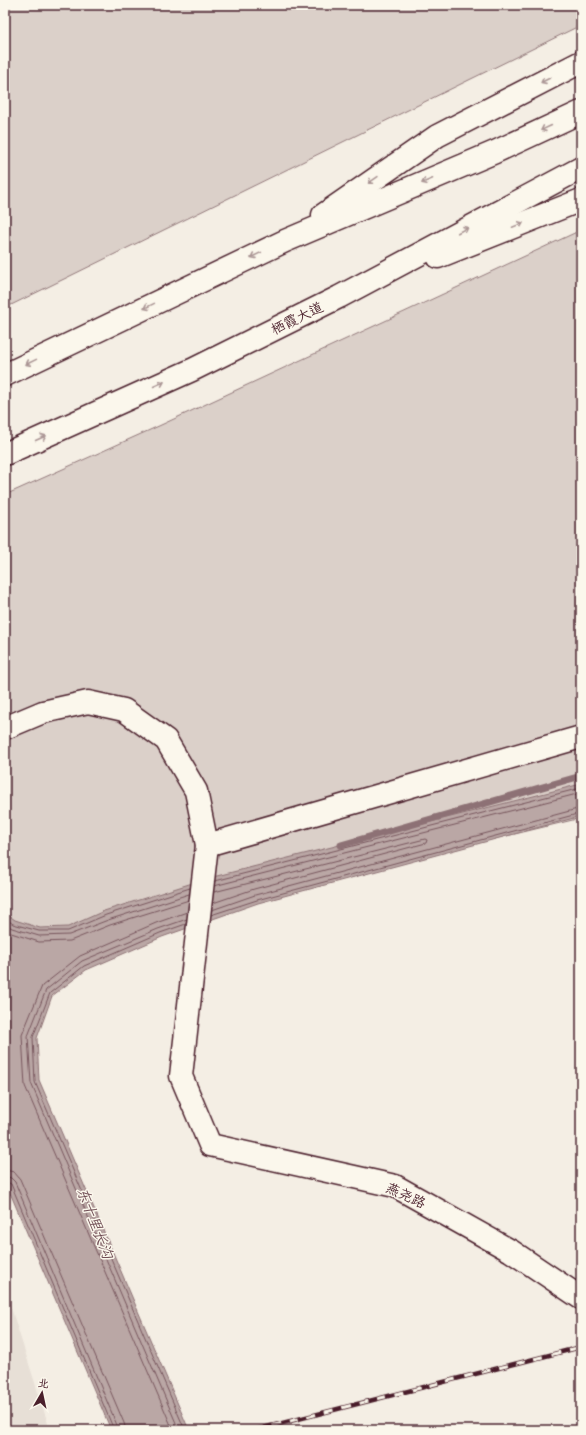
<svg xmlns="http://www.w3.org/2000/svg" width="586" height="1435" viewBox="0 0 586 1435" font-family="'Indie Flower','LXGW WenKai TC',sans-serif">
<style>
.built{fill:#e7dfd6}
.green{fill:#dbd0c9;stroke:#92787a}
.water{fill:#baa7a5;stroke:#8d7174}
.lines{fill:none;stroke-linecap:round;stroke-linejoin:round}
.shore{stroke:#77555c;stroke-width:1}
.stream{stroke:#8d7174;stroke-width:7}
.minor-casing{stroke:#4a1f2b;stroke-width:25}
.highway-casing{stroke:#4a1f2b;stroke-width:25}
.minor{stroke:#fbf7ec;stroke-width:22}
.highway{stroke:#fbf7ec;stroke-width:22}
.rail-casing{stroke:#4a1f2b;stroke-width:4.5}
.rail{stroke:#fbf7ec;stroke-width:3;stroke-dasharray:9;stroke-linecap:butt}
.oneway{stroke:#ab9695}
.labels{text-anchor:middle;stroke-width:3;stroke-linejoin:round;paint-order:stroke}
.street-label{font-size:14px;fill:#4a1f2b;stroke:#fbf7ec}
.water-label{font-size:15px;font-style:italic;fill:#714f56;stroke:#fbf7ec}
</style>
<rect width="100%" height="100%" fill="#f4eee4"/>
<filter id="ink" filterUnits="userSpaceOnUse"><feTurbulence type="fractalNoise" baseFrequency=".025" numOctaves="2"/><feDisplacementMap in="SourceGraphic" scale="8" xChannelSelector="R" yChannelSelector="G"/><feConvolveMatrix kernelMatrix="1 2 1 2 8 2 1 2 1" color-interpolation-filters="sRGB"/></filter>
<g filter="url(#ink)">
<polygon class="built" points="5,1289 50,1430 5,1430"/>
<g class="green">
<polygon points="5,5 581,5 581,25 5,308"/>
<polygon points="581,230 581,818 5,957 5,495 161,425"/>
</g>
<polygon class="water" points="581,784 581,816 258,903 162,937 86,970 52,996 37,1038 39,1080 189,1430 111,1430 5,1181 5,913 15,920 40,928 68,927 104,911 205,879"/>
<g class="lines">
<g class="shore">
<polyline points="215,881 581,788"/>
<polyline points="214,886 581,793"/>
<polyline points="213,903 254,889 426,843 427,840 425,839 214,892"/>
<polyline points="212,910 255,895 581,808"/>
<polyline points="211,915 257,900 581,813"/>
<polyline points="5,918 13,924 39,931 68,931 106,915 190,888"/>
<polyline points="5,924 12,928 39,936 69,935 108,920 189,894"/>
<polyline points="5,931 39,942 70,941 110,925 189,900"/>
<polyline points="5,1170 14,1172 20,1179 124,1423 126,1430"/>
<polyline points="5,1176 11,1178 15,1182 119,1430"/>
<polyline points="5,1181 11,1184 114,1430"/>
<polyline points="173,1430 25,1086 22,1035 42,986 80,956 156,923 187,912"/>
<polyline points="179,1430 31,1083 28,1036 46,990 82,961 158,929 187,919"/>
<polyline points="185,1430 35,1082 33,1037 50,993 84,966 160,933 186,924"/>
</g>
<polyline class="stream" points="341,845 581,776"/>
<g class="minor-casing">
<g id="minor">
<polyline points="5,728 43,712 88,702 124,710 166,740 196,791 207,845"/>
<polyline points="581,737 207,845 181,1076 210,1145 395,1186 511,1251 581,1298"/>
</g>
</g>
<g class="highway-casing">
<g id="highway">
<polyline points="323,215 437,136 581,62"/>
<polyline points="438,257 581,200"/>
<polyline points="5,375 285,241 495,152 581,112"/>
<polyline points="5,454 192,370 339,297 581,168"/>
</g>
</g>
<use href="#minor" class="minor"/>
<use href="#highway" class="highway"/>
<g class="rail-casing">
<polyline id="rail" points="255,1430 581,1347"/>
</g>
<use href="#rail" class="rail"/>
</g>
<defs><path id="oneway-shaft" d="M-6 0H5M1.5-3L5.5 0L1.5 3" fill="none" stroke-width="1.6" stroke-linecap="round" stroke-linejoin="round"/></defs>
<g class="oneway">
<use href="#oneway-shaft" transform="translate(546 80) rotate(153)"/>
<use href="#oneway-shaft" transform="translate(546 128) rotate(155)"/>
<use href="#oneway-shaft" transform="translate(373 180) rotate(145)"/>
<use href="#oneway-shaft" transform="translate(427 181) rotate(157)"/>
<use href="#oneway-shaft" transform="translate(518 225) rotate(-22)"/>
<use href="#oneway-shaft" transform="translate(463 230) rotate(-28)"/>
<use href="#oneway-shaft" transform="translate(256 255) rotate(154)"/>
<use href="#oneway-shaft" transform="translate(149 306) rotate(154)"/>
<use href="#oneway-shaft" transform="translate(31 362) rotate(154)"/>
<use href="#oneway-shaft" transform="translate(159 384) rotate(-24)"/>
<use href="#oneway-shaft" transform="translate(41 438) rotate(-24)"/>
</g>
</g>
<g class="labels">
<g class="street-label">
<text transform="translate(297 318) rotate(-26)" y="5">栖霞大道</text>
<text transform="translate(406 1195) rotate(25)" y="5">燕尧路</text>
</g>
<g class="water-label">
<text transform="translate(95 1223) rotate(69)" y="5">东十里长沟</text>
</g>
</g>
<rect width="586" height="1435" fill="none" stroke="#fbf7ec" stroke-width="20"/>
<rect x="10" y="10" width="566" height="1415" fill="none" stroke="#4a1f2b" stroke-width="1.5" filter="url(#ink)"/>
<g transform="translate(42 1393) rotate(9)" stroke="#fbf7ec" stroke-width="3" paint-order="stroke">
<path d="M0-3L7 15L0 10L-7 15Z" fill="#4a1f2b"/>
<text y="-6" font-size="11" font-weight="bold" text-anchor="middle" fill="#4a1f2b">北</text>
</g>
</svg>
